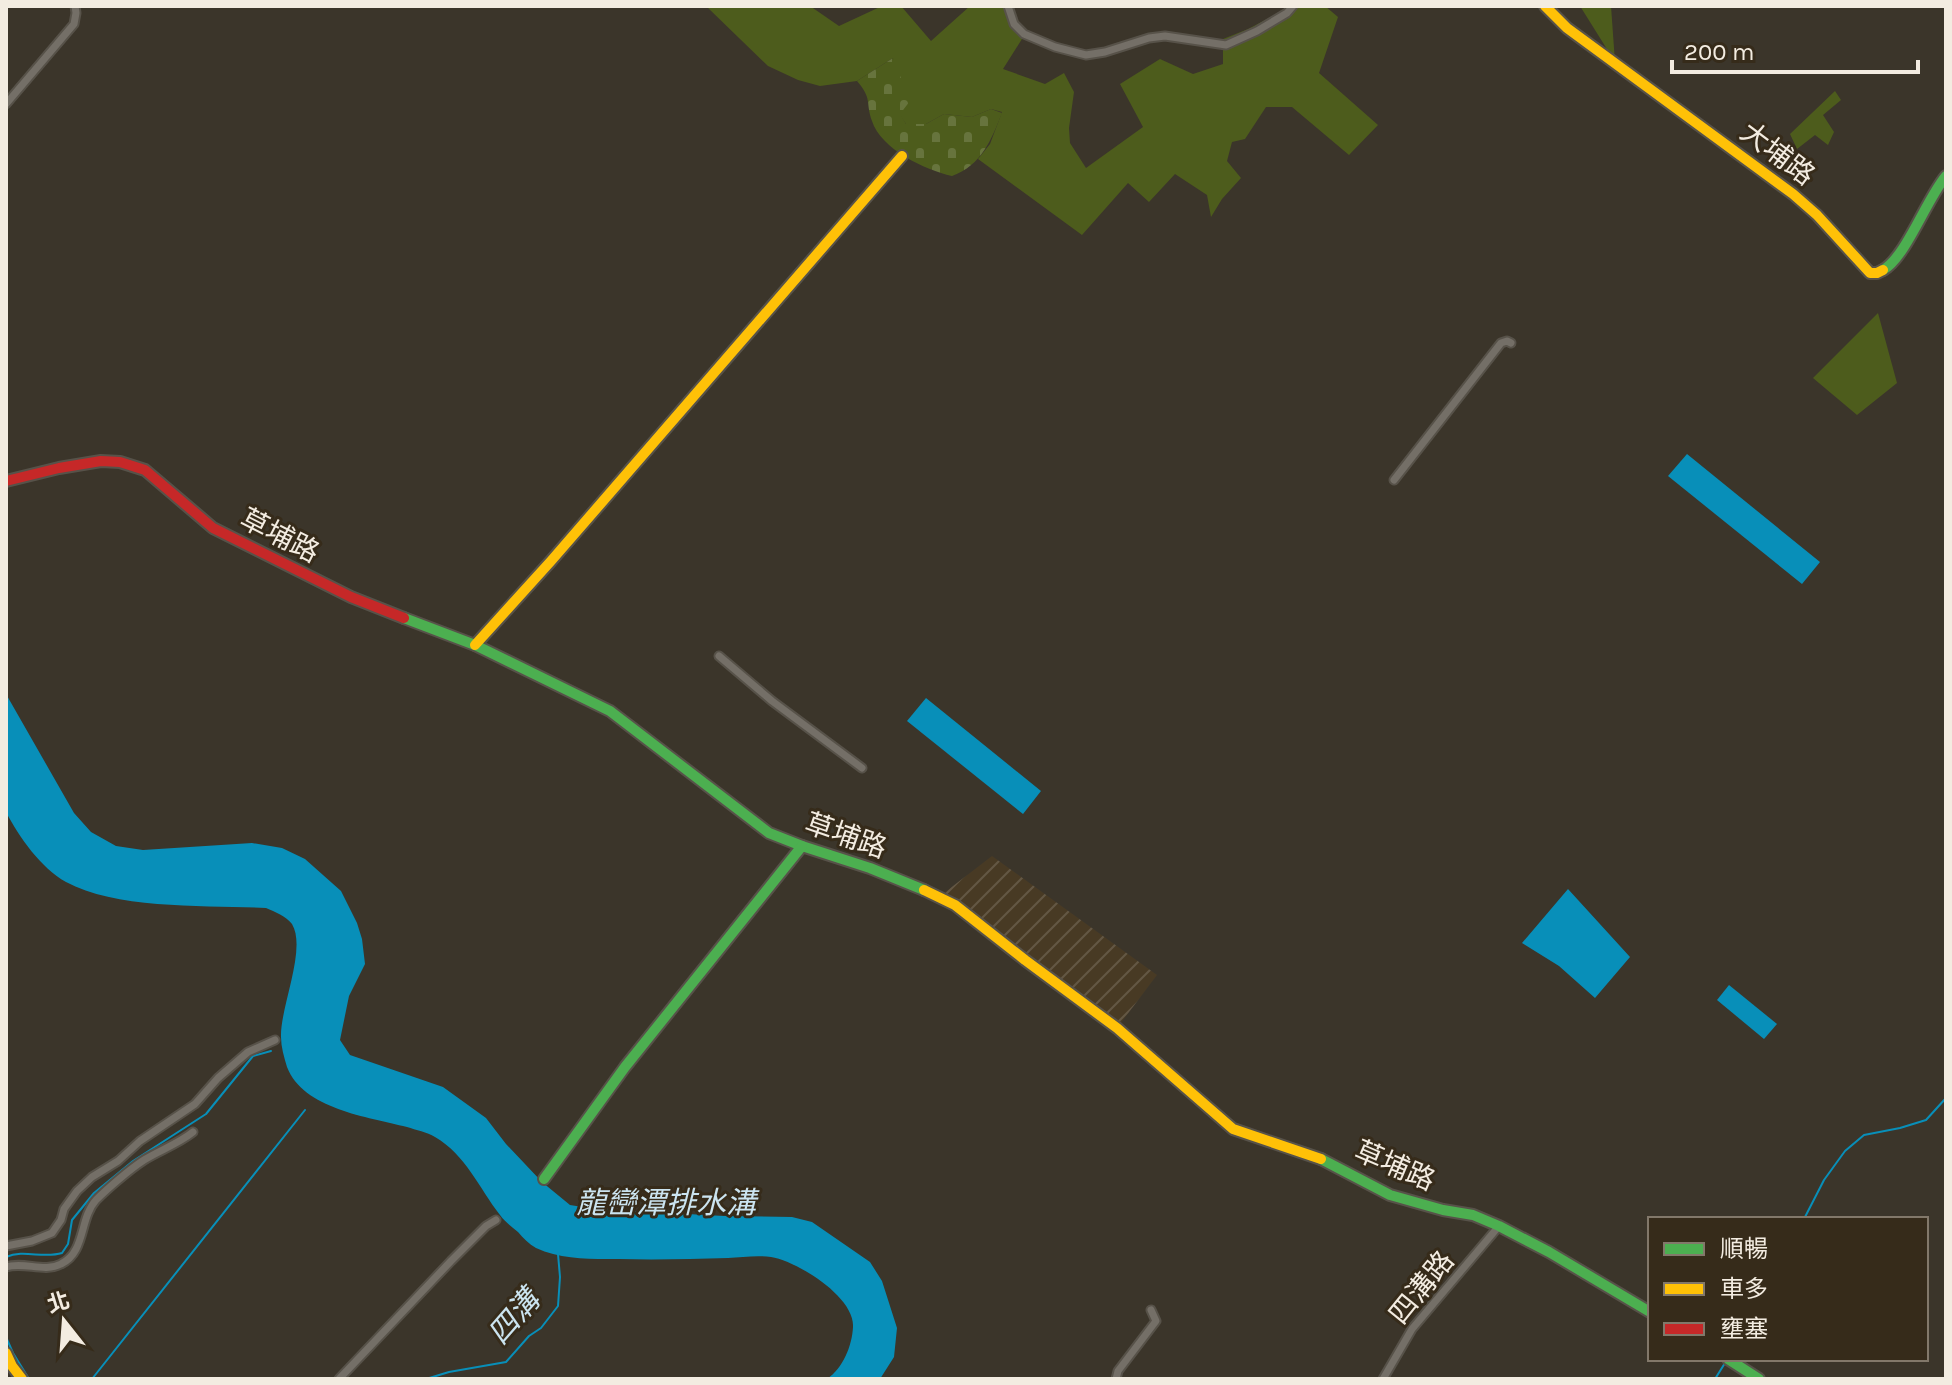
<svg xmlns="http://www.w3.org/2000/svg" width="1952" height="1385" viewBox="0 0 1952 1385" font-family="Karla,'Noto Sans TC',sans-serif">
<style>
.industrial{fill:url(#industrial-furrows)}
.green{fill:#4d5c1c}
.cemetery{fill:url(#cemetery-stones)}
.water{fill:#088fb9}
.lines{fill:none;stroke-linecap:round;stroke-linejoin:round}
.stream{stroke:#088fb9;stroke-width:2}
.street-casing{stroke:#575249;stroke-width:11}
.fast-casing{stroke:#575249;stroke-width:14}
.slow-casing{stroke:#575249;stroke-width:14}
.jam-casing{stroke:#575249;stroke-width:14}
.street{stroke:#746f67;stroke-width:7}
.fast{stroke:#4caf50;stroke-width:10}
.slow{stroke:#ffc107;stroke-width:10}
.jam{stroke:#c62828;stroke-width:10}
.labels{text-anchor:middle;stroke-width:6;stroke-linejoin:round;paint-order:stroke}
.street-label{font-size:28px;fill:#f3ece1;stroke:#362b1a}
.water-label{font-size:30px;font-style:italic;fill:#cbe4f0;stroke:#362b1a}
</style>
<defs>
<pattern id="industrial-furrows" width="10" height="10" patternUnits="userSpaceOnUse" patternTransform="scale(2)"><rect width="10" height="10" fill="#483a24"/><path d="M-1 1l2-2M0 10L10 0M9 11l2-2" fill="none" stroke="#635744"/></pattern>
<pattern id="cemetery-stones" width="16" height="16" patternUnits="userSpaceOnUse" patternTransform="scale(2)"><rect width="16" height="16" fill="#4d5c1c"/><path d="M2 7V4a2 2 0 0 1 4 0v3zM10 15v-3a2 2 0 0 1 4 0v3z" fill="#67743d"/></pattern>
</defs>
<rect width="100%" height="100%" fill="#3b352a"/>
<polygon class="industrial" points="992,856 1157,975 1117,1028 940,896"/>
<g class="green">
<polygon points="706,6 810,6 839,26 882,6 901,6 931,41 970,6 1009,6 1014,19 1027,31 1003,69 1045,84 1064,73 1074,92 1069,128 1070,143 1086,168 1143,127 1120,84 1160,59 1193,74 1223,64 1223,39 1248,29 1292,6 1325,6 1338,17 1319,73 1378,125 1349,155 1292,107 1266,107 1245,139 1232,142 1227,161 1241,178 1222,199 1211,217 1207,195 1175,174 1149,202 1128,183 1082,235 978,159 990,144 1002,112 991,109 972,117 944,114 926,124 906,124 899,114 893,58 857,81 820,86 798,80 768,66"/>
<polygon points="1580,6 1611,6 1615,62"/>
<polygon points="1835,91 1841,100 1823,115 1834,132 1828,145 1815,135 1797,149 1790,134"/>
<polygon points="1878,313 1897,383 1857,415 1813,378"/>
</g>
<path class="cemetery" d="M893 58 910 101 900 114 906 124H926L944 114 972 117 991 109 1002 113C991 140 982 165 952 176 925 170 881 149 872 121 865 101 873 100 857 81Z"/>
<g class="water">
<polygon points="1687,454 1820,562 1802,584 1668,476"/>
<path d="M6 694 74 813 91 832 116 846 143 850 252 843 282 848 305 859 341 891 357 923 362 939 365 964 349 996 340 1040 350 1055 443 1087 486 1118 506 1144 542 1182 570 1205 595 1209 724 1216 792 1217 812 1222 870 1262 882 1281 897 1328 894 1357 880 1379H827C843 1368 852 1346 853 1327 855 1297 797 1261 771 1257 758 1255 742 1257 728 1258 692 1259 656 1260 619 1259 591 1259 562 1260 536 1248 529 1244 523 1238 518 1232 512 1227 505 1222 500 1215 479 1188 466 1155 435 1137 427 1132 416 1130 407 1127 368 1117 303 1109 287 1067 284 1057 281 1047 281 1037 280 1007 307 949 292 924 286 916 275 912 266 908 208 905 117 910 66 882 41 868 19 837 6 812Z"/>
<polygon points="926,698 1041,791 1023,814 907,721"/>
<polygon points="1568,889 1630,957 1595,998 1559,966 1522,943"/>
<polygon points="1729,985 1777,1024 1764,1039 1717,1000"/>
</g>
<g class="lines">
<g class="stream">
<polyline points="1804,1219 1824,1180 1845,1151 1864,1135 1900,1128 1926,1120 1946,1098"/>
<path d="M6 1257C24 1249 43 1259 62 1253L68 1244 72 1220 94 1193 133 1161 206 1114 253 1056 271 1051"/>
<polyline points="6,1337 13,1353 29,1379"/>
<polyline points="92,1379 305,1110"/>
<polyline points="426,1379 449,1372 506,1362 529,1336 541,1328 558,1306 560,1277 558,1254"/>
<polyline points="1715,1379 1725,1363"/>
</g>
<g class="street-casing">
<g id="street">
<polyline points="1008,6 1014,24 1024,34 1055,47 1086,55 1105,52 1149,38 1165,36 1226,45 1257,31 1287,13 1293,6"/>
<polyline points="6,104 74,24 76,13 75,6"/>
<polyline points="1394,480 1501,343 1507,341 1511,343"/>
<polyline points="719,656 772,701 862,768"/>
<polyline points="6,1246 32,1241 52,1233 61,1220 64,1209 77,1191 92,1177 118,1161 140,1141 195,1104 218,1078 248,1052 275,1040"/>
<path d="M6 1267C24 1261 44 1273 61 1264 86 1252 79 1219 96 1200 107 1189 130 1169 144 1160 160 1150 178 1144 193 1132"/>
<polyline points="339,1379 451,1261 486,1226 496,1220"/>
<polyline points="1116,1379 1118,1371 1156,1321 1151,1310"/>
<polyline points="1383,1379 1412,1329 1499,1226"/>
</g>
</g>
<g class="fast-casing">
<g id="fast">
<path d="M1883 270C1906 257 1926 200 1946 176"/>
<polyline points="404,618 475,645 610,711 769,833 802,846 870,868 924,890"/>
<polyline points="1321,1159 1390,1195 1443,1210 1473,1215 1499,1226 1549,1252 1650,1312"/>
<polyline points="544,1179 625,1067 802,846"/>
<polyline points="1728,1359 1759,1379"/>
</g>
</g>
<g class="slow-casing">
<g id="slow">
<polyline points="1545,6 1567,28 1793,194 1817,215 1870,273 1877,273 1883,270"/>
<polyline points="475,645 551,561 902,156"/>
<polyline points="924,890 955,905 1025,960 1117,1028 1233,1129 1321,1159"/>
<polyline points="6,1353 12,1366 22,1379"/>
</g>
</g>
<g class="jam-casing">
<polyline id="jam" points="6,481 59,468 101,461 120,462 145,470 213,528 351,597 404,618"/>
</g>
<use href="#street" class="street"/>
<use href="#fast" class="fast"/>
<use href="#slow" class="slow"/>
<use href="#jam" class="jam"/>
</g>
<g class="labels">
<g class="street-label">
<text transform="translate(1778 153) rotate(37)" y="10">大埔路</text>
<text transform="translate(280 535) rotate(27)" y="10">草埔路</text>
<text transform="translate(846 835) rotate(19)" y="10">草埔路</text>
<text transform="translate(1395 1165) rotate(23)" y="10">草埔路</text>
<text transform="translate(1421 1287) rotate(-51)" y="10">四溝路</text>
</g>
<g class="water-label">
<text x="666" y="1213">龍巒潭排水溝</text>
<text transform="translate(514 1317) rotate(-49)" y="10">四溝</text>
</g>
</g>
<rect width="1952" height="1385" fill="none" stroke="#f3ece1" stroke-width="16"/>
<rect x="1648" y="1217" width="280" height="144" fill="#362b1a" stroke="#82786a" stroke-width="2"/>
<rect x="1664" y="1243" width="40" height="12" fill="#4caf50" stroke="#82786a" stroke-width="2"/>
<text x="1720" y="1257" font-size="24" fill="#f3ece1">順暢</text>
<rect x="1664" y="1283" width="40" height="12" fill="#ffc107" stroke="#82786a" stroke-width="2"/>
<text x="1720" y="1297" font-size="24" fill="#f3ece1">車多</text>
<rect x="1664" y="1323" width="40" height="12" fill="#c62828" stroke="#82786a" stroke-width="2"/>
<text x="1720" y="1337" font-size="24" fill="#f3ece1">壅塞</text>
<g transform="translate(64 1321) rotate(343)" stroke="#362b1a" stroke-width="6" paint-order="stroke">
<path d="M0-6L14 30L0 20L-14 30Z" fill="#f3ece1"/>
<text y="-12" font-size="22" font-weight="bold" text-anchor="middle" fill="#f3ece1">北</text>
</g>
<path d="M1672 60v12h246v-12" fill="none" stroke="#f3ece1" stroke-width="4"/>
<text x="1684" y="60" font-size="24" fill="#f3ece1" stroke="#362b1a" stroke-width="6" paint-order="stroke">200 m</text>
</svg>
